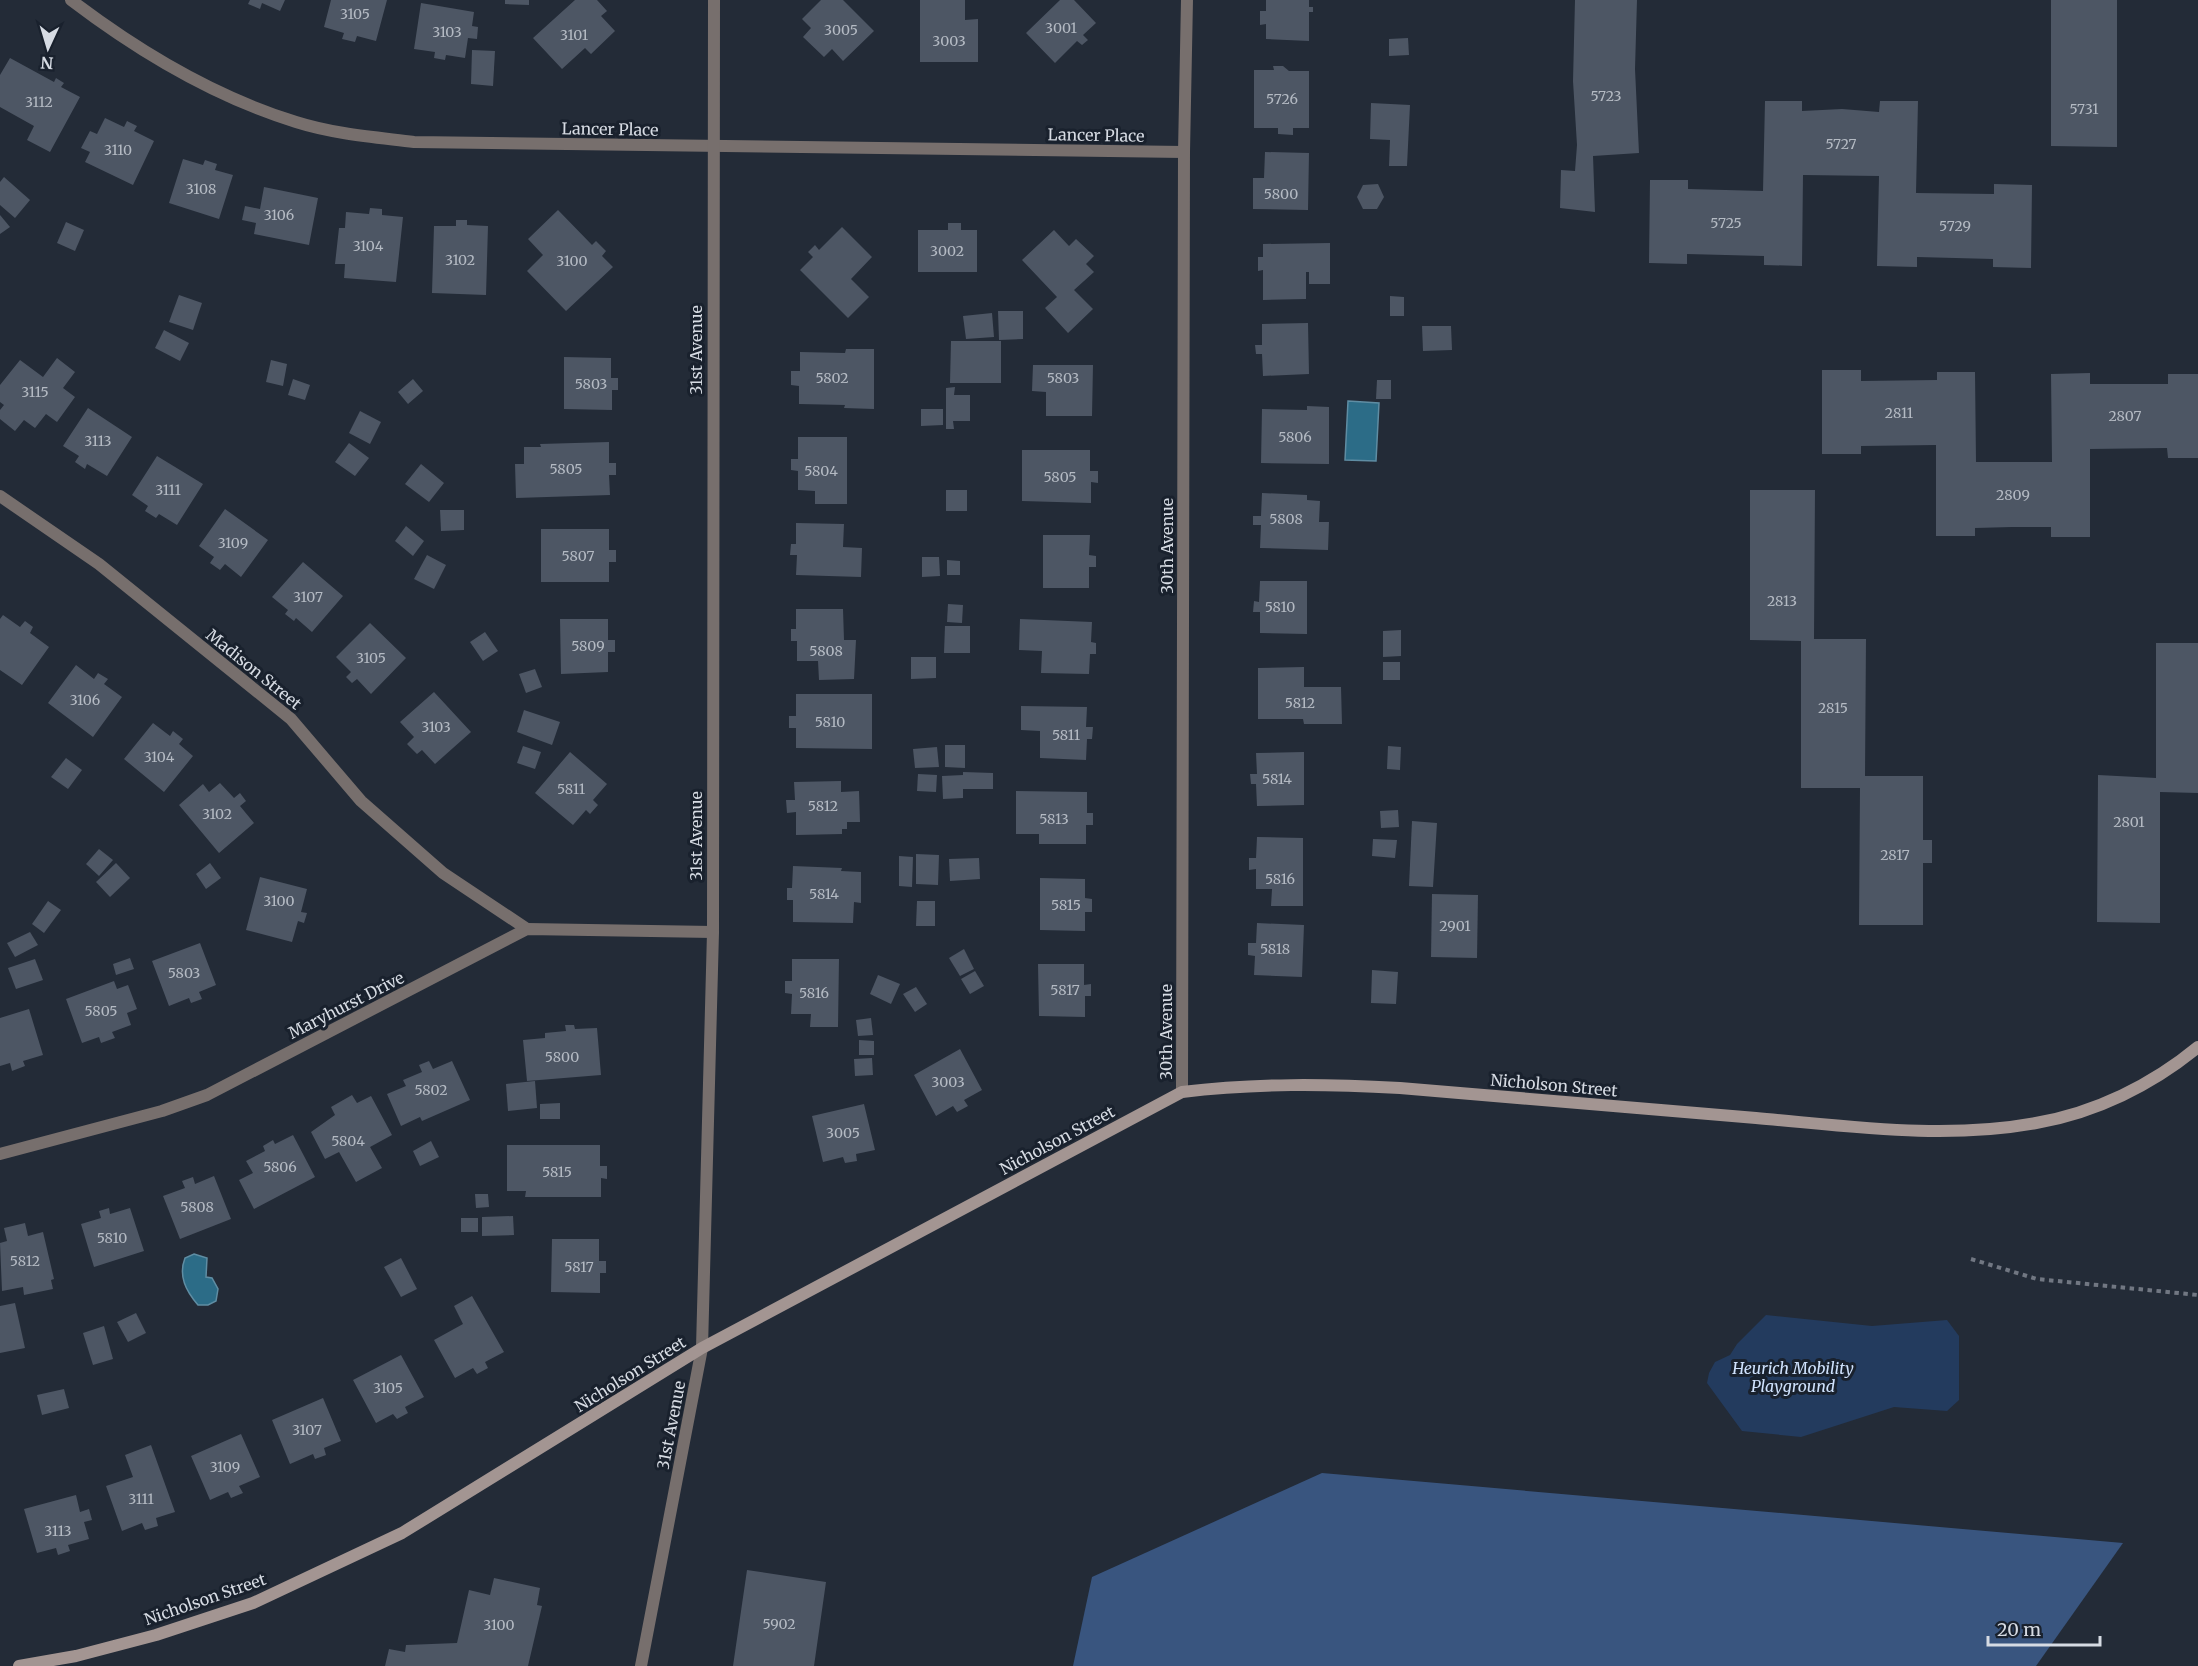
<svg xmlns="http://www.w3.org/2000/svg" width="2198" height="1666" viewBox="0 0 2198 1666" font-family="Merriweather,serif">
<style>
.green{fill:#233b5e}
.forest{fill:#39557f}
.water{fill:#2c6c87;stroke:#5f8da3;stroke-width:1.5}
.building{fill:#4d5664}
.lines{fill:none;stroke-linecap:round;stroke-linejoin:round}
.path{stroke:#717782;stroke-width:4;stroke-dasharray:4.5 4.5;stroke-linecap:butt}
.street{stroke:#776f6d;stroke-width:12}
.secondary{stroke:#a39592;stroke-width:12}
.labels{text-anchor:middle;stroke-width:6;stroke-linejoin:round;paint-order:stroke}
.number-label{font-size:14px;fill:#b4bac3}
.street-label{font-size:16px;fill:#d6dbe3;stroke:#19212d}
.park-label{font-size:16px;font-style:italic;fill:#cfe2fd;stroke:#19212d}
</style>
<rect width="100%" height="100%" fill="#232b37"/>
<polygon class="green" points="1766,1315 1872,1326 1947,1320 1959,1336 1959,1400 1947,1411 1894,1407 1801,1437 1742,1431 1707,1383 1709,1373 1715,1362 1730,1355 1737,1344"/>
<polygon class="forest" points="1322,1473 2123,1543 2036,1666 1073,1666 1092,1577"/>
<g class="water">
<polygon points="1348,401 1379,403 1376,461 1345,460"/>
<path d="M194 1254 207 1258 206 1277 212 1278 218 1289 216 1301 208 1305H198C186 1291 178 1276 185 1258Z"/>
</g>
<g class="building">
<polygon points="250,0 285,0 280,11 262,3 260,9 248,4"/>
<polygon points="331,0 387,0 376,41 357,36 355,42 342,39 344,33 324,27"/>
<polygon points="505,0 529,0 529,5 505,4"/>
<polygon points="575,0 597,0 607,11 601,16 615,31 591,54 585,48 562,69 533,38"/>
<polygon points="821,0 843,0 874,31 843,61 832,49 824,57 803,37 811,28 802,19"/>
<polygon points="920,0 965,0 965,20 978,19 978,62 920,62"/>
<polygon points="1060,0 1074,0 1096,23 1083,35 1088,40 1082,45 1077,41 1055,63 1026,33"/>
<polygon points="1266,0 1309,0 1309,7 1313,7 1313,12 1309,12 1309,41 1266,39 1266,24 1260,25 1260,11 1266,11"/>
<polygon points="1575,0 1637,0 1635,69 1639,153 1593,156 1595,212 1560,208 1561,170 1575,171 1577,145 1573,81"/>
<polygon points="2051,0 2117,0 2117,147 2051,146"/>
<polygon points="421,3 474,12 472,26 478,27 477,39 468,38 465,58 446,55 445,60 434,58 435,52 414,49"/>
<polygon points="1408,38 1409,55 1389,56 1389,39"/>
<polygon points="472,50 495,51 493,86 471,84"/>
<polygon points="10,58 54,82 56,78 64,83 61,87 80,97 50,152 27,140 34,126 0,107 0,75"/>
<polygon points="1273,66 1283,66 1289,71 1309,71 1309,128 1293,128 1293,135 1278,134 1278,128 1254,128 1254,70 1274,70"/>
<polygon points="1765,101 1802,101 1802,111 1842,109 1879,112 1880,101 1918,101 1916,193 1994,194 1994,184 2032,185 2031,268 1993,267 1993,259 1917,257 1917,267 1877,266 1879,176 1803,175 1802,266 1764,265 1764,256 1687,254 1687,264 1649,263 1650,180 1688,180 1688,189 1763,191"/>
<polygon points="1371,103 1410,105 1407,166 1389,166 1390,140 1370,139"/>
<polygon points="105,118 124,127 127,121 137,126 134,131 154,141 133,185 85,162 90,152 81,148 90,131 97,134"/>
<polygon points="1265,152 1309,153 1308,210 1253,209 1253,178 1264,178"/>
<polygon points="183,159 203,165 205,160 217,164 215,170 233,175 219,219 169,203"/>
<polygon points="4,177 30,200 15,218 0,205 0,182"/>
<polygon points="1378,184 1384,197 1377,209 1363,209 1357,197 1363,185"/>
<polygon points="264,187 318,198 309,245 254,234 256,223 242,220 245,206 260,209"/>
<polygon points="370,208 382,209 382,215 403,217 396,282 344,278 345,264 335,264 339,228 345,228 346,212 369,214"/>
<polygon points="558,210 592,245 596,241 606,251 602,256 613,267 566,311 527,271 543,255 528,239"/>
<polygon points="0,215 10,227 0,234"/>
<polygon points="456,220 467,220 467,225 488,226 486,295 432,293 434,226 456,226"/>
<polygon points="66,222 84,230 75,251 57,243"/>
<polygon points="948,223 961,223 961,230 977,230 977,272 918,272 918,230 948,230"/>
<polygon points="842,227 872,257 851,279 869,297 848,318 800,270 813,257 808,252 815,245 819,250"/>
<polygon points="1054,230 1069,246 1076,239 1094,256 1086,264 1094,272 1074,290 1093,309 1068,333 1045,308 1057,297 1022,260"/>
<polygon points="1330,243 1330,284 1309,284 1309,272 1306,272 1306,299 1263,300 1263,270 1258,271 1258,257 1263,257 1263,244"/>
<polygon points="179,295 202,303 193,330 169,322"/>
<polygon points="1390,296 1404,297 1404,316 1390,316"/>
<polygon points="998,311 1023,311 1023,339 999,340"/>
<polygon points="992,313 994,337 966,339 963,316"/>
<polygon points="1308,323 1309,374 1263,376 1262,354 1256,354 1255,345 1262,345 1262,324"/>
<polygon points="1422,326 1451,326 1452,350 1423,351"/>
<polygon points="164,330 189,343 180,361 155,348"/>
<polygon points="951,341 1001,341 1001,383 950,383"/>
<polygon points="846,349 874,349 874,409 844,408 845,405 799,404 799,386 791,385 791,371 800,371 800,352 845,353"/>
<polygon points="564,357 611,358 611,378 618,378 618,390 612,390 612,410 564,409"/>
<polygon points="57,358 75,372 63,388 75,397 57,422 46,414 35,428 24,420 15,431 0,419 0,410 4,405 0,402 0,385 20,360 43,377"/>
<polygon points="271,360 287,364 283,386 266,382"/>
<polygon points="1033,365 1093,365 1092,416 1046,416 1046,392 1032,391"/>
<polygon points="1822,370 1861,370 1861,381 1937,380 1937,372 1975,372 1976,462 2052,462 2051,374 2090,373 2090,384 2168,384 2168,374 2198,374 2198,458 2168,458 2167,448 2090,449 2090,537 2051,537 2051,527 2012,527 1975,528 1975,536 1936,536 1936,445 1861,446 1861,454 1822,454"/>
<polygon points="293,379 310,385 305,400 288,395"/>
<polygon points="413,379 423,391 408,404 398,392"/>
<polygon points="1377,380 1391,380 1391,399 1376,399"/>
<polygon points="955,387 954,395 970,395 970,421 953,421 954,429 946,429 946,388"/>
<polygon points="1307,406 1329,407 1329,464 1261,463 1262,409 1307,410"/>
<polygon points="88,408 132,437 107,476 87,464 85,469 75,462 79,456 63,446"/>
<polygon points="921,409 943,409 943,425 921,426"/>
<polygon points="360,411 381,422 370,444 349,433"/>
<polygon points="798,437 847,437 847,504 815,504 815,491 798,490 798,471 791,470 791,459 798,459"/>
<polygon points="609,442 609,463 616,463 616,475 609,475 610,495 516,498 515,464 524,464 524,447 541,447 540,444"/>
<polygon points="349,443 369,458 355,476 335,462"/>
<polygon points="1022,450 1090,450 1090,471 1098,471 1098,483 1091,482 1091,503 1022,501"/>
<polygon points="157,456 203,484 177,525 159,514 156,518 145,511 148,506 132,495"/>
<polygon points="421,464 444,483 429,502 405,484"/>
<rect x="946" y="490" width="21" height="21"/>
<polygon points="1750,490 1815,490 1814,639 1866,639 1865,776 1923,776 1923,840 1932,840 1932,863 1923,863 1923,925 1859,925 1860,788 1801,788 1801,641 1750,640"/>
<polygon points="1262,493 1307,495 1307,500 1320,501 1319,522 1329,522 1328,550 1260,548 1261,525 1253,525 1253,516 1261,516"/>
<polygon points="225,509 268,540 241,577 225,564 220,570 210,563 214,557 199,546"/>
<polygon points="440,510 464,510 464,530 441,531"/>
<polygon points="796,523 844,524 843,547 862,548 861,577 796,575 797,555 790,555 791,544 796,544"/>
<polygon points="406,526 424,541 413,556 395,541"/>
<polygon points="541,529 609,529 609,550 616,550 616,562 609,562 609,582 541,582"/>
<polygon points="1043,535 1090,535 1089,555 1096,556 1096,567 1089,567 1089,588 1043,588"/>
<polygon points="427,555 446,565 434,589 414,579"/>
<polygon points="922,557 939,557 940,576 922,577"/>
<polygon points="947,560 960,561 960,575 947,575"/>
<polygon points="303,562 343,596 312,632 296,618 294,621 285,614 288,610 272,597"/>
<polygon points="1260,581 1307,581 1307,634 1260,633 1260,612 1253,612 1254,601 1259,602"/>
<polygon points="948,604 963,605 962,623 947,622"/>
<polygon points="796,609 843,609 844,640 856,640 854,679 819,680 818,661 797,661 797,641 791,641 791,629 796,629"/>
<polygon points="3,615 20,627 25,621 33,627 30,633 49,647 22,685 0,670 0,619"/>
<polygon points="560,619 608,619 608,640 615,640 615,652 608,652 608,672 561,674"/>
<polygon points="1020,619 1092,622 1091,642 1096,643 1096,654 1090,654 1089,674 1041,673 1042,651 1019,650"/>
<polygon points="370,623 406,658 371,694 357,679 352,683 346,677 351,672 336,657"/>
<polygon points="945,626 970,626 970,653 944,653"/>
<polygon points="1401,630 1401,656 1383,657 1383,631"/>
<polygon points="485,632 498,651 483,661 470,642"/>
<polygon points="2156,643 2198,643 2198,793 2160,792 2160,923 2097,922 2098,775 2156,778"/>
<polygon points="911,657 936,657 936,678 911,679"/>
<rect x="1383" y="662" width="17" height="18"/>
<polygon points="76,665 94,679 98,673 108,679 104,684 122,697 93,737 48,703"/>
<polygon points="1304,667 1304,687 1341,687 1342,724 1304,724 1303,719 1258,719 1258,668"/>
<polygon points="535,669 542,687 526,693 519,674"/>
<polygon points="434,692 471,732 435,764 422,750 417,754 407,744 414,737 400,722"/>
<polygon points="796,694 872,694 872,749 796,748 796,728 789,728 789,716 796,716"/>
<polygon points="1021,706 1087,707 1086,727 1093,727 1092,739 1087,739 1086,760 1040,758 1040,731 1021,730"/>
<polygon points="524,710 560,722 552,745 517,732"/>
<polygon points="153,723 170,736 173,731 183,739 179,744 193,756 164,792 124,759"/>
<polygon points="945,745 965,745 965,768 945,767"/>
<polygon points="523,746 541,752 535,769 517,763"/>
<polygon points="1388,746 1401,747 1400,770 1387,769"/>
<polygon points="937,747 939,767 915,768 913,749"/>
<polygon points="570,752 607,784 593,800 598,805 590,814 586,810 573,825 535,793"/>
<polygon points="1304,752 1304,805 1257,806 1256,784 1251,784 1250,774 1257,774 1256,753"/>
<polygon points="66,758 82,770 68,789 51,777"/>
<polygon points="963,772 993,773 993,789 963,789 963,798 943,799 942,776 963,775"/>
<polygon points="918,774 937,775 936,792 917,791"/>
<polygon points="841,781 841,792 859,791 860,822 847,822 847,829 842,829 842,834 796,835 796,812 787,813 786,800 795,800 794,782"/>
<polygon points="220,783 234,798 240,793 246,801 240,806 254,823 219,853 179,805 203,784 209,792"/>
<polygon points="1016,791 1087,792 1087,813 1093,813 1093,825 1086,825 1086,844 1039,844 1039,834 1016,834"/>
<polygon points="1398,810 1399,827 1381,828 1380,811"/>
<polygon points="1412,821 1437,823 1433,887 1409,886"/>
<polygon points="1257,837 1303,838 1303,906 1271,906 1272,889 1256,889 1256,869 1249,870 1249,858 1256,858"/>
<polygon points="1373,839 1397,840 1395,858 1372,856"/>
<polygon points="99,849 113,860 99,876 86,864"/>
<polygon points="916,854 939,855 938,885 916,884"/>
<polygon points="899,856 913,857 912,887 899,886"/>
<polygon points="979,858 980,879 950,881 949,859"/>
<polygon points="116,863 130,878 110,897 96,882"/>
<polygon points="210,863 221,878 206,889 196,874"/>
<polygon points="793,866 842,868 841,871 861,872 861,903 854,902 853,923 793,922 793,900 787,900 787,888 792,888"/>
<polygon points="260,877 307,889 301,912 307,913 304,923 298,921 292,942 246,930"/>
<polygon points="1040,878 1085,879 1085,898 1092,899 1092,912 1085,912 1085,931 1040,930"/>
<polygon points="1432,894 1478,895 1477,958 1431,957"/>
<polygon points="48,901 61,910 44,933 32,924"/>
<polygon points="917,901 935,901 935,926 916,926"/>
<polygon points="1257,923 1304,925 1302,977 1254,975 1255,956 1248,955 1248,943 1256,943"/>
<polygon points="30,932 38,945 15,957 7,943"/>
<polygon points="200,943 216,985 199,992 202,999 191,1003 189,998 169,1006 152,961"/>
<polygon points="964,949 974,969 960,976 949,958"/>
<polygon points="130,958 134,969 116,975 113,964"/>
<polygon points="35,959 43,980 16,989 8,968"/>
<polygon points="792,959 839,959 838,1027 810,1027 811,1014 791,1014 792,994 785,993 785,981 792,981"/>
<polygon points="1038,964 1084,964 1084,985 1091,984 1091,996 1085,996 1085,1017 1039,1016"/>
<polygon points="1372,970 1398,972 1396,1004 1371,1003"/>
<polygon points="975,971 984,986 970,994 961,979"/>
<polygon points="878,975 900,984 891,1004 870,994"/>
<polygon points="114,981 117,989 128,985 137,1009 127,1013 131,1025 112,1032 115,1038 101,1043 99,1037 82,1043 66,999"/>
<polygon points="916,987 927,1004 915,1012 903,994"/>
<polygon points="29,1009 43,1055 23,1061 25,1066 12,1071 10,1063 0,1066 0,1018"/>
<polygon points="871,1018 873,1035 858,1036 856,1020"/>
<polygon points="565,1025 574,1025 575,1029 597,1028 601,1075 527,1081 523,1040 545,1038 545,1033 566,1031"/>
<polygon points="859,1040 874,1041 874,1055 859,1055"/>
<polygon points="960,1049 982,1090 964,1100 968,1106 957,1112 953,1106 936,1116 914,1075"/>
<polygon points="872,1058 873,1075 855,1076 854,1059"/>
<polygon points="429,1061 433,1069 452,1061 470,1100 422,1121 420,1117 401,1126 387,1094 406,1086 403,1080 422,1072 419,1065"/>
<polygon points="535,1081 537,1108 508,1111 506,1084"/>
<polygon points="352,1095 357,1103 371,1096 392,1135 370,1147 382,1168 356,1182 339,1152 325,1159 311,1132 335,1115 331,1107"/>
<polygon points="560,1103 560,1119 540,1119 540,1104"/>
<polygon points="864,1104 875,1150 856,1154 857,1161 845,1163 843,1157 823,1162 812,1116"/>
<polygon points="293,1135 315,1177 254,1209 239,1180 253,1173 246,1161 265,1151 263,1146 273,1140 275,1144"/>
<polygon points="431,1141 439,1157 420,1166 413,1151"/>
<polygon points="507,1145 600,1145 600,1166 607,1166 607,1179 601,1178 601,1197 525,1197 526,1191 507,1191"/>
<polygon points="214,1176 231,1219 180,1239 163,1196 185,1188 182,1181 193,1177 195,1184"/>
<polygon points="475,1194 488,1194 489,1207 476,1208"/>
<polygon points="109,1208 110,1214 130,1208 144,1251 94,1267 81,1224 101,1218 99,1211"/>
<polygon points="513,1216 514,1235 482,1236 482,1217"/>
<rect x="461" y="1218" width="17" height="14"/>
<polygon points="25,1223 28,1236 43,1232 54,1279 51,1280 53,1289 24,1295 23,1287 2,1291 0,1243 7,1241 4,1228"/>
<polygon points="552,1239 599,1239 599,1261 606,1261 606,1273 600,1273 600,1293 551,1292"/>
<polygon points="401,1258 417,1289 401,1297 384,1267"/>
<polygon points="472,1296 504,1352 485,1362 488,1368 477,1374 473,1368 455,1378 434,1340 463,1324 454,1306"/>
<polygon points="15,1303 25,1348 0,1353 0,1306"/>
<polygon points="136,1313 146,1333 128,1342 117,1322"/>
<polygon points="104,1326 113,1359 93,1365 83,1333"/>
<polygon points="401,1355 424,1397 405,1407 408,1413 397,1419 393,1414 376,1423 353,1380"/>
<polygon points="64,1389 69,1408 42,1415 37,1395"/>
<polygon points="323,1398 341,1441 324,1448 326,1455 315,1459 313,1454 290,1464 272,1420"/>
<polygon points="241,1434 260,1477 239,1486 243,1493 231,1498 228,1492 210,1500 191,1456"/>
<polygon points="151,1445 175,1512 156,1518 158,1526 145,1530 142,1523 122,1531 106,1486 133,1477 125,1455"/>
<polygon points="76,1495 80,1512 89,1509 92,1520 84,1522 89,1539 68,1545 70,1551 58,1555 56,1548 37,1553 24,1509"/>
<polygon points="747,1570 826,1582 814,1666 733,1666"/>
<polygon points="494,1578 540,1588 537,1605 542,1606 528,1666 385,1666 389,1649 405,1652 406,1645 457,1643 469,1590 490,1595"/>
</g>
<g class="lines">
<polyline class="path" points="1971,1259 2037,1279 2198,1295"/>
<g class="street">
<path d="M71 0C138 51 215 97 296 122 334 134 374 137 414 142L1184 152"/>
<polyline points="0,496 99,564 291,719 361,801 443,873 527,929"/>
<polyline points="1182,1092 1184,152 1187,0"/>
<polyline points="0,1154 162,1111 207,1095 527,929 713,932"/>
<polyline points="641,1666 702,1348 713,932 714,0"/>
</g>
<path class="secondary" d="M19 1666 76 1656 156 1635 253 1603 402 1533 702 1348 1182 1092C1257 1083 1326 1084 1400 1088 1519 1098 1638 1108 1756 1118 1849 1126 1944 1140 2036 1123 2095 1113 2152 1085 2198 1047"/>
</g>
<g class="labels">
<g class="number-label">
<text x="355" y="19">3105</text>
<text x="1061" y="33">3001</text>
<text x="841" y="35">3005</text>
<text x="447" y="37">3103</text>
<text x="574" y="40">3101</text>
<text x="949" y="46">3003</text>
<text x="1606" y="101">5723</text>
<text x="1282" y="104">5726</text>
<text x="39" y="107">3112</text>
<text x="2084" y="114">5731</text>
<text x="1841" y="149">5727</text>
<text x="118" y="155">3110</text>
<text x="201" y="194">3108</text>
<text x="1281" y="199">5800</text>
<text x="279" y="220">3106</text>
<text x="1726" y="228">5725</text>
<text x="1955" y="231">5729</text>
<text x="368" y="251">3104</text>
<text x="947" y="256">3002</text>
<text x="460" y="265">3102</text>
<text x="572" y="266">3100</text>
<text x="832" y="383">5802</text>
<text x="1063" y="383">5803</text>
<text x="591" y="389">5803</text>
<text x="35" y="397">3115</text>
<text x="1899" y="418">2811</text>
<text x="2125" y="421">2807</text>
<text x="1295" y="442">5806</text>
<text x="98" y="446">3113</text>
<text x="566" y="474">5805</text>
<text x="821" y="476">5804</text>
<text x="1060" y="482">5805</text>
<text x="168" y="495">3111</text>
<text x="2013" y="500">2809</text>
<text x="1286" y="524">5808</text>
<text x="233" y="548">3109</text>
<text x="578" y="561">5807</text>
<text x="308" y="602">3107</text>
<text x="1782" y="606">2813</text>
<text x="1280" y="612">5810</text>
<text x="588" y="651">5809</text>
<text x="826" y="656">5808</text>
<text x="371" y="663">3105</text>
<text x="85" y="705">3106</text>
<text x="1300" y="708">5812</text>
<text x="1833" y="713">2815</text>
<text x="830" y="727">5810</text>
<text x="436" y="732">3103</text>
<text x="1066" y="740">5811</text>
<text x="159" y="762">3104</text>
<text x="1277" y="784">5814</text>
<text x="571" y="794">5811</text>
<text x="823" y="811">5812</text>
<text x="217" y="819">3102</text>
<text x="1054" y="824">5813</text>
<text x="2129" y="827">2801</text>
<text x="1895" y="860">2817</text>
<text x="1280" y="884">5816</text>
<text x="824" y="899">5814</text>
<text x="279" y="906">3100</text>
<text x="1066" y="910">5815</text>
<text x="1455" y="931">2901</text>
<text x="1275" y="954">5818</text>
<text x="184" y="978">5803</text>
<text x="1065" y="995">5817</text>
<text x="814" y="998">5816</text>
<text x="101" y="1016">5805</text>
<text x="562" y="1062">5800</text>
<text x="948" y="1087">3003</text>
<text x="431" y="1095">5802</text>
<text x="843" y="1138">3005</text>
<text x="348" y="1146">5804</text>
<text x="280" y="1172">5806</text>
<text x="557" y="1177">5815</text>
<text x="197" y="1212">5808</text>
<text x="112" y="1243">5810</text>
<text x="25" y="1266">5812</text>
<text x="579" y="1272">5817</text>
<text x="388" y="1393">3105</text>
<text x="307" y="1435">3107</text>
<text x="225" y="1472">3109</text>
<text x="141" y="1504">3111</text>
<text x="58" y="1536">3113</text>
<text x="779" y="1629">5902</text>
<text x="499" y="1630">3100</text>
</g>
<g class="street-label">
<text transform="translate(610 129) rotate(1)" y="6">Lancer Place</text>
<text transform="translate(1096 135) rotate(1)" y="6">Lancer Place</text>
<text transform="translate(696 350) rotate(-90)" y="6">31st Avenue</text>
<text transform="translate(1167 546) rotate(-90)" y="6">30th Avenue</text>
<text transform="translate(254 669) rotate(39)" y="6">Madison Street</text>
<text transform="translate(696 836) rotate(-90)" y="6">31st Avenue</text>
<text transform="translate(346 1005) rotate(-27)" y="6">Maryhurst Drive</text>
<text transform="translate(1166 1032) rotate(-90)" y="6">30th Avenue</text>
<text transform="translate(1554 1085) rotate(5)" y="6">Nicholson Street</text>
<text transform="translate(1057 1140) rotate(-28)" y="6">Nicholson Street</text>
<text transform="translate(630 1374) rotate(-32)" y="6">Nicholson Street</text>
<text transform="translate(671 1425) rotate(-79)" y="6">31st Avenue</text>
<text transform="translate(205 1599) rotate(-19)" y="6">Nicholson Street</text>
</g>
<g class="park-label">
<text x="1793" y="1374">Heurich Mobility<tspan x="1793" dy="18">Playground</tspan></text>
</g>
</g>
<g transform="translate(48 48) rotate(184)" stroke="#19212d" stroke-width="4.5" paint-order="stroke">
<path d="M0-4.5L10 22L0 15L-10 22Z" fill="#d6dbe3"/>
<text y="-9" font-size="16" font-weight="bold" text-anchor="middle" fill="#d6dbe3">N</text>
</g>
<path d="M1988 1636v9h112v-9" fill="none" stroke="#d6dbe3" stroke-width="3"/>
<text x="1997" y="1636" font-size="18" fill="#d6dbe3" stroke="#19212d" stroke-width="4.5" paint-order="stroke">20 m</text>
</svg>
